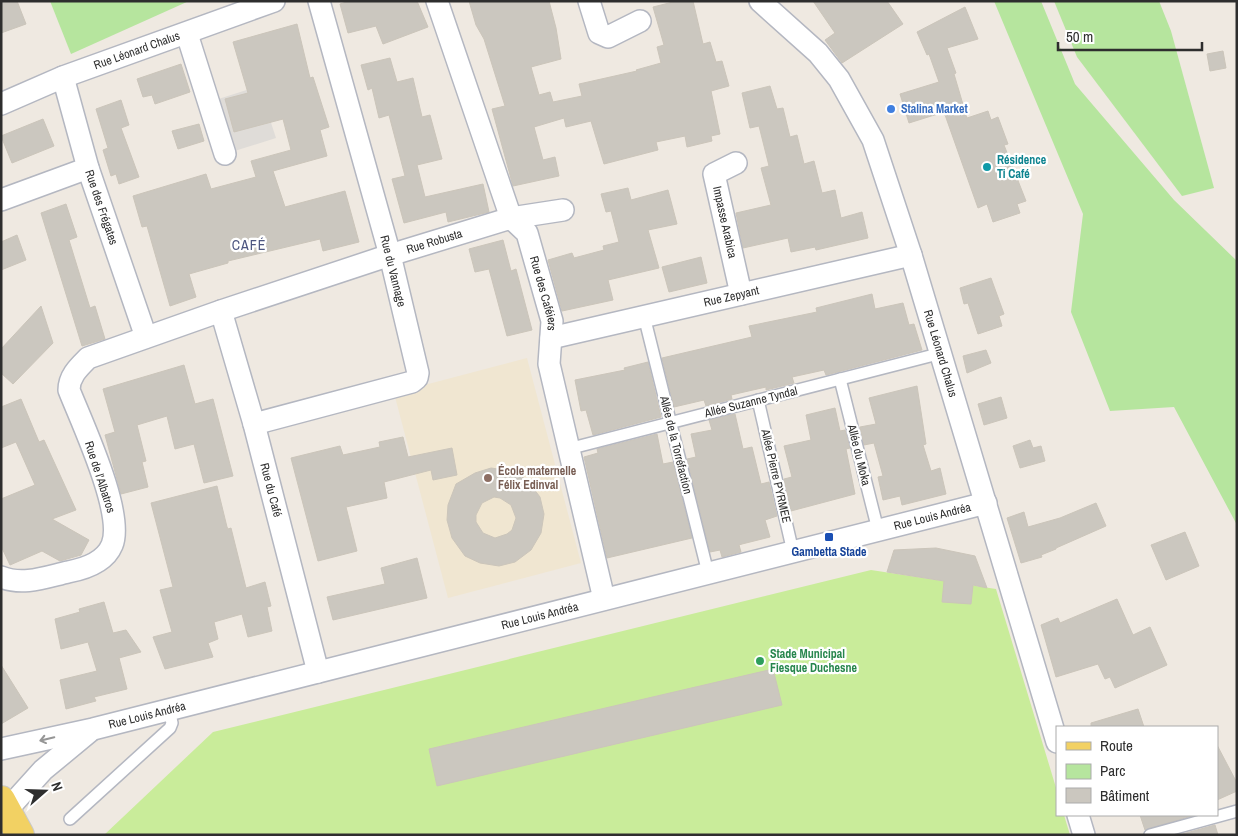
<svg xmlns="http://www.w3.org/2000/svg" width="1238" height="836" viewBox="0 0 1238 836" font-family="'Archivo Narrow',sans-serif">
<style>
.education{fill:#f0e6d1}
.green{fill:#b6e59e}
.pitch{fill:#c9ec9a}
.plaza{fill:#dfdcd8}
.building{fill:#cbc7bf;stroke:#cbc5ba;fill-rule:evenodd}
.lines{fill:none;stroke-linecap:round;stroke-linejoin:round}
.service-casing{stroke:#b4b7c1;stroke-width:14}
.minor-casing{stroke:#b4b7c1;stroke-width:24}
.primary-casing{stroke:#c9c9c9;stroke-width:30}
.service{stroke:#fff;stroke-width:11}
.minor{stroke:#fff;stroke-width:21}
.primary{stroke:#f2d163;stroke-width:28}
.oneway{stroke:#969696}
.shop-dot{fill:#3f7fe0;stroke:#fff;stroke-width:2}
.culture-dot{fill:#0f9aa8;stroke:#fff;stroke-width:2}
.education-dot{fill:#8d6e63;stroke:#fff;stroke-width:2}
.transit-dot{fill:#1a4fb4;stroke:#fff;stroke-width:2}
.leisure-dot{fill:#2e9e5b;stroke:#fff;stroke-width:2}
.labels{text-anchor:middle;stroke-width:4.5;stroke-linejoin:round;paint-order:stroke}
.street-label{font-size:12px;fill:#2e2e2e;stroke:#fff}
.shop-label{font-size:12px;font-weight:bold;fill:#366cbe;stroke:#fff;text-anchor:start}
.culture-label{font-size:12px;font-weight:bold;fill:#0d838f;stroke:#fff;text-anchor:start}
.education-label{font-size:12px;font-weight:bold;fill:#785e54;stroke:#fff;text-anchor:start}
.transit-label{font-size:12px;font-weight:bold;fill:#164399;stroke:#fff}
.leisure-label{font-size:12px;font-weight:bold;fill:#27864d;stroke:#fff;text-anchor:start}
.neighbourhood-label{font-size:14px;letter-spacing:1px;fill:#4d5680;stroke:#fff}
</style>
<rect width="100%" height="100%" fill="#efe9e1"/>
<polygon class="education" points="527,358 581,563 448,598 394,393"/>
<g class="green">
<polygon points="50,1 189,1 71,54"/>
<polygon points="994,1 1041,1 1075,84 1174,200 1237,261 1237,525 1174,407 1110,411 1071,312 1083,214"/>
<polygon points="1054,1 1159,1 1171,31 1214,188 1182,196 1077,57"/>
</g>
<polygon class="pitch" points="871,570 996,589 1057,791 1057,815 1064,815 1070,835 104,835 213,732"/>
<polygon class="plaza" points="259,86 276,138 225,154 209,102"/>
<g class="building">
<polygon points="1,1 17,1 26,24 1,33"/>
<polygon points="350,1 417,1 428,27 383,44 376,26 348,33 340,4"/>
<polygon points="469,1 549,1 556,28 561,59 531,67 539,95 550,92 553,102 582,96 579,84 637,71 636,70 661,63 657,47 664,45 653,7 677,1 693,1 703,44 710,42 716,62 722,61 729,86 711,91 720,134 711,136 712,141 687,147 685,136 656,142 658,150 604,164 591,121 566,127 564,118 534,127 543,160 555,157 559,176 513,186 492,109 505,106 484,39 476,25"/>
<polygon points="813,1 887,1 903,24 842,63 825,40 835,33"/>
<polygon points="965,7 978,39 947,48 956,73 954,74 967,118 988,111 991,120 998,117 1008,144 1004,145 1026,201 1017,204 1020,213 993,222 987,204 978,208 944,112 909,123 900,94 939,82 929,54 927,55 917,32"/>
<polygon points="297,24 310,78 313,77 329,127 320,130 327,156 273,171 285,207 345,191 359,242 323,251 320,239 228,261 228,263 189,274 196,297 170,306 147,226 142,227 133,196 206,174 211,189 256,177 251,161 291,150 283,119 234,132 225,99 248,93 233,42"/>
<polygon points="1223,51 1226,68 1210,71 1207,54"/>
<polygon points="390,58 397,82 413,78 422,117 430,115 442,159 417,165 425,197 483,184 489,212 448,222 446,212 404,223 392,179 405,176 389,115 379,118 372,88 368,90 361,65"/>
<polygon points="181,64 190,92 155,104 152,95 143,97 137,79"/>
<polygon points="770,86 777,109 783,108 790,137 797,135 804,164 814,161 822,193 835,190 841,218 862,212 868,238 816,250 815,247 791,252 788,238 743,248 736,213 771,205 761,168 769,166 759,126 750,128 742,93"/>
<polygon points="121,100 129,125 121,128 139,177 119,184 116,174 111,176 103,150 108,148 96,109"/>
<polygon points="43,119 54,146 12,163 1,136"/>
<polygon points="199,124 204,141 178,149 172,131"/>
<polygon points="628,188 631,200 668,190 677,224 648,230 659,268 608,280 613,300 562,311 548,260 572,253 574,258 604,250 603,246 619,242 611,211 606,212 601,194"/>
<polygon points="66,204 77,237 69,240 90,308 95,306 105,339 82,346 41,213"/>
<polygon points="17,235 26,260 1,270 1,242"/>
<polygon points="503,240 511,271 516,269 532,330 507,336 489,269 475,272 469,249"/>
<polygon points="701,257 707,283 669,292 662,267"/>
<polygon points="991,278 1004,314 999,316 1002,326 978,334 968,303 964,304 960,288"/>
<polygon points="872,294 875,309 903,303 909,325 914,324 922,350 826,375 824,370 792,377 794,383 766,390 766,387 731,395 732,399 706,406 704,400 674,407 662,358 752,337 749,326 817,312 816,308"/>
<polygon points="41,306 53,343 13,384 1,373 1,349"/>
<polygon points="986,350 991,363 967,373 963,356"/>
<polygon points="648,362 661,417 593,435 586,410 581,411 575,380 625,370 624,368"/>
<polygon points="184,365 195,404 213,399 233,476 204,483 194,444 175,449 167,416 137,425 146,461 142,462 148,487 121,494 105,435 115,432 103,389"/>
<polygon points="917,386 926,444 923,445 931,471 940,468 946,494 902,505 900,496 883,500 878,477 883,476 874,443 864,445 860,427 876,424 869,398"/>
<polygon points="1001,397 1007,418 984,425 978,404"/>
<polygon points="21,399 39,442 44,440 76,510 52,519 89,540 81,555 60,561 42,551 10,565 1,546 1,499 35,485 16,442 1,448 1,407"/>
<polygon points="835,408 840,431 845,430 850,448 846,449 855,494 791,511 784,479 792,477 784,446 811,440 806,415"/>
<polygon points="735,414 743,449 752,447 761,484 769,482 777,516 765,520 770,537 742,544 739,545 741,552 722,557 720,550 710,552 687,459 696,457 691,434 712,430 709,420"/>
<polygon points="657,434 663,464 673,462 692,538 607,558 584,457 598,453 597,449"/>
<polygon points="403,437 408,457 452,448 457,475 433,480 431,470 384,482 387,498 346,507 357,551 318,561 291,458 340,446 343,455 380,447 379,442"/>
<polygon points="1030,440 1033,448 1041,446 1045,461 1020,468 1013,446"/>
<path d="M491 468 512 471 527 480 540 497 544 514 541 533 531 550 515 562 499 566 480 563 465 556 452 538 447 520 448 505 456 484 475 473ZM494 497 500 498 511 505 516 518 512 530 507 534 495 538 483 533 476 522V515L482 503Z"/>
<polygon points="217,486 227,527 228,529 231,528 246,588 265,582 271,606 267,607 272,631 248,637 242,614 214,622 218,639 208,643 213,657 165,669 153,637 172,632 160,590 173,587 151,503"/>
<polygon points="1096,503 1106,526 1056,548 1056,549 1041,555 1042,557 1021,563 1007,518 1024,512 1028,527 1060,518"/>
<polygon points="1185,532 1199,566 1166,580 1151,545"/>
<polygon points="936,548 975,556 987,588 973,585 971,604 942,602 944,581 887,572 894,550"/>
<polygon points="417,558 427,598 333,620 327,597 385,584 381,568"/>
<polygon points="1117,599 1133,635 1150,627 1167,665 1115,688 1110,677 1105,679 1098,664 1056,677 1041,625 1058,618 1060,623"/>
<polygon points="104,602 113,633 126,630 141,652 119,658 127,689 94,697 96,701 66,709 60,680 97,671 88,642 61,649 55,619 80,612 79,609"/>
<polygon points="1,665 28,708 1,724"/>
<polygon points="773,669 782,705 437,786 429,749"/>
<polygon points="1138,709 1144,727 1091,727 1091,723"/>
<polygon points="1217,745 1237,783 1237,791 1217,800"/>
<polygon points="1140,815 1195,815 1145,830"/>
<polygon points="1215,825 1218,835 1179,835"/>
</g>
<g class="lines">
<g class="service-casing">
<g id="service">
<polyline points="644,316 708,573"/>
<polyline points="840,379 878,530"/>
<polyline points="758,400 793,552"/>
<polyline points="568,449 934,355"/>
<polyline points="70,819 170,728 172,723 169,709"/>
<polyline points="1150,835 1237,811"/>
</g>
</g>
<g class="minor-casing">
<g id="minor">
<path id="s1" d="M437 1 511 218 527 233 552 321 549 364 604 599"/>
<polyline points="589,1 599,33 608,37 640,21"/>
<path id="s2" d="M760 1 818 53 839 79 873 140 911 255 1057 742"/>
<polyline points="187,34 225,154"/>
<path id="s3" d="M63 77 88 168 146 337"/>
<path id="s4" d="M1 104 63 77 274 1"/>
<path id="s5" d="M736 163 714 174 741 294"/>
<polyline points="1,200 88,168"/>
<path id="s6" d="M221 311 254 424 318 672"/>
<path id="s7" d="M551 338 911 255"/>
<polyline points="254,424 412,382 417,378 418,373 390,255 319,1"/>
<path id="s8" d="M1 577C23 586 46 577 68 572 84 569 105 562 112 545 125 514 82 423 69 390 69 376 79 367 88 358L221 311 390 255 511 218 563 210"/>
<path id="s9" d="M1 749 93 729 986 503"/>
<polyline points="1,813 7,810 43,770 89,732"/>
<polyline points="1078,815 1084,835"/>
</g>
</g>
<g class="primary-casing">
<polyline id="primary" points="1,800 20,835"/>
</g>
<use href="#service" class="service"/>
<use href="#minor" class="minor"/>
<use href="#primary" class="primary"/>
</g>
<defs><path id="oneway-shaft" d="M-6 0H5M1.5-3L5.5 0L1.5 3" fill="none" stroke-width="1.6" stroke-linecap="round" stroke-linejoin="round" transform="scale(1.25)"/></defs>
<use class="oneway" href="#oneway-shaft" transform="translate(47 739) rotate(167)"/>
<circle class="shop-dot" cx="891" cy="109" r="5"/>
<circle class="culture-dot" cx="987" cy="167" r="5"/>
<circle class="education-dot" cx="488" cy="478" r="5"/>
<rect class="transit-dot" x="824" y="532" width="10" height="10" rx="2.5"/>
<circle class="leisure-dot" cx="760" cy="661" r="5"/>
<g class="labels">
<g class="street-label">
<text dy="4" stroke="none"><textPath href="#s4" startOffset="146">Rue Léonard Chalus</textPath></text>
<text dy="4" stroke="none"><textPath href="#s3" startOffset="136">Rue des Frégates</textPath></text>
<text dy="4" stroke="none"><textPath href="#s5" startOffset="74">Impasse Arabica</textPath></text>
<text dy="4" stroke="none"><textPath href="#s8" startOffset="689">Rue Robusta</textPath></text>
<text transform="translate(393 271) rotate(76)" y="4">Rue du Vannage</text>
<text dy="4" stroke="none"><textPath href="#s1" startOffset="314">Rue des Caféiers</textPath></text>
<text dy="4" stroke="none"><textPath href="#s7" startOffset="185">Rue Zepyant</textPath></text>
<text dy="4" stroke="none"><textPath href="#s2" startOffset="405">Rue Léonard Chalus</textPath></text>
<text transform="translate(751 402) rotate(-14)" y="4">Allée Suzanne Tyndal</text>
<text transform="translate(676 445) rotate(76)" y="4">Allée de la Torréfaction</text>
<text transform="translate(859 455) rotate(76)" y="4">Allée du Moka</text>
<text transform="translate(776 476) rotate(77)" y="4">Allée Pierre PYRMEE</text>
<text transform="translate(100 477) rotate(72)" y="4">Rue de l'Albatros</text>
<text dy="4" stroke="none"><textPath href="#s6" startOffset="186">Rue du Café</textPath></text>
<text dy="4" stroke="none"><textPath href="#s9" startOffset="960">Rue Louis Andréa</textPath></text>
<text dy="4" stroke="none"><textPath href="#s9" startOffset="555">Rue Louis Andréa</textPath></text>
<text dy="4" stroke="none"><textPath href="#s9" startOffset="150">Rue Louis Andréa</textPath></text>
</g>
<g class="shop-label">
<text x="901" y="113">Stalina Market</text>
</g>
<g class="culture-label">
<text x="997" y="164">Résidence<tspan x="997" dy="14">Ti Café</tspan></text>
</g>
<g class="education-label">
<text x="498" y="475">École maternelle<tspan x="498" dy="14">Félix Edinval</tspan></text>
</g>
<g class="transit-label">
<text x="829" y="556">Gambetta Stade</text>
</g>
<g class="leisure-label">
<text x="770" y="658">Stade Municipal<tspan x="770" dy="14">Fiesque Duchesne</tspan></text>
</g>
<g class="neighbourhood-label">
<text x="249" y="250">CAFÉ</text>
</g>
</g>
<rect width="1238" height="836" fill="none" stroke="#2e2e2e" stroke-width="5"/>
<rect x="1056" y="726" width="162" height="90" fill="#ffffff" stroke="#ababab"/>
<rect x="1066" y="742" width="25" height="8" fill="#f2d163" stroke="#ababab"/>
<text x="1100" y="751" font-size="15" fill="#2e2e2e">Route</text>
<rect x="1066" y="764" width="25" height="15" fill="#b6e59e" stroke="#ababab"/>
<text x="1100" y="776" font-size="15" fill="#2e2e2e">Parc</text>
<rect x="1066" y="788" width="25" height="15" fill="#cbc7bf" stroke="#ababab"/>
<text x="1100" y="801" font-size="15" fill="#2e2e2e">Bâtiment</text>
<g transform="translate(45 791) rotate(70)" stroke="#ffffff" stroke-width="4" paint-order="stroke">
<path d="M0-4L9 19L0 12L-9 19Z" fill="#2e2e2e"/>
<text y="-8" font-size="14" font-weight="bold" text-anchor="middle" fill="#2e2e2e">N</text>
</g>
<path d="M1058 42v8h144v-8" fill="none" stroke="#2e2e2e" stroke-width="2.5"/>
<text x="1066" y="42" font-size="15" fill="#2e2e2e" stroke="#ffffff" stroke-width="4" paint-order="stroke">50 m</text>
</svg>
